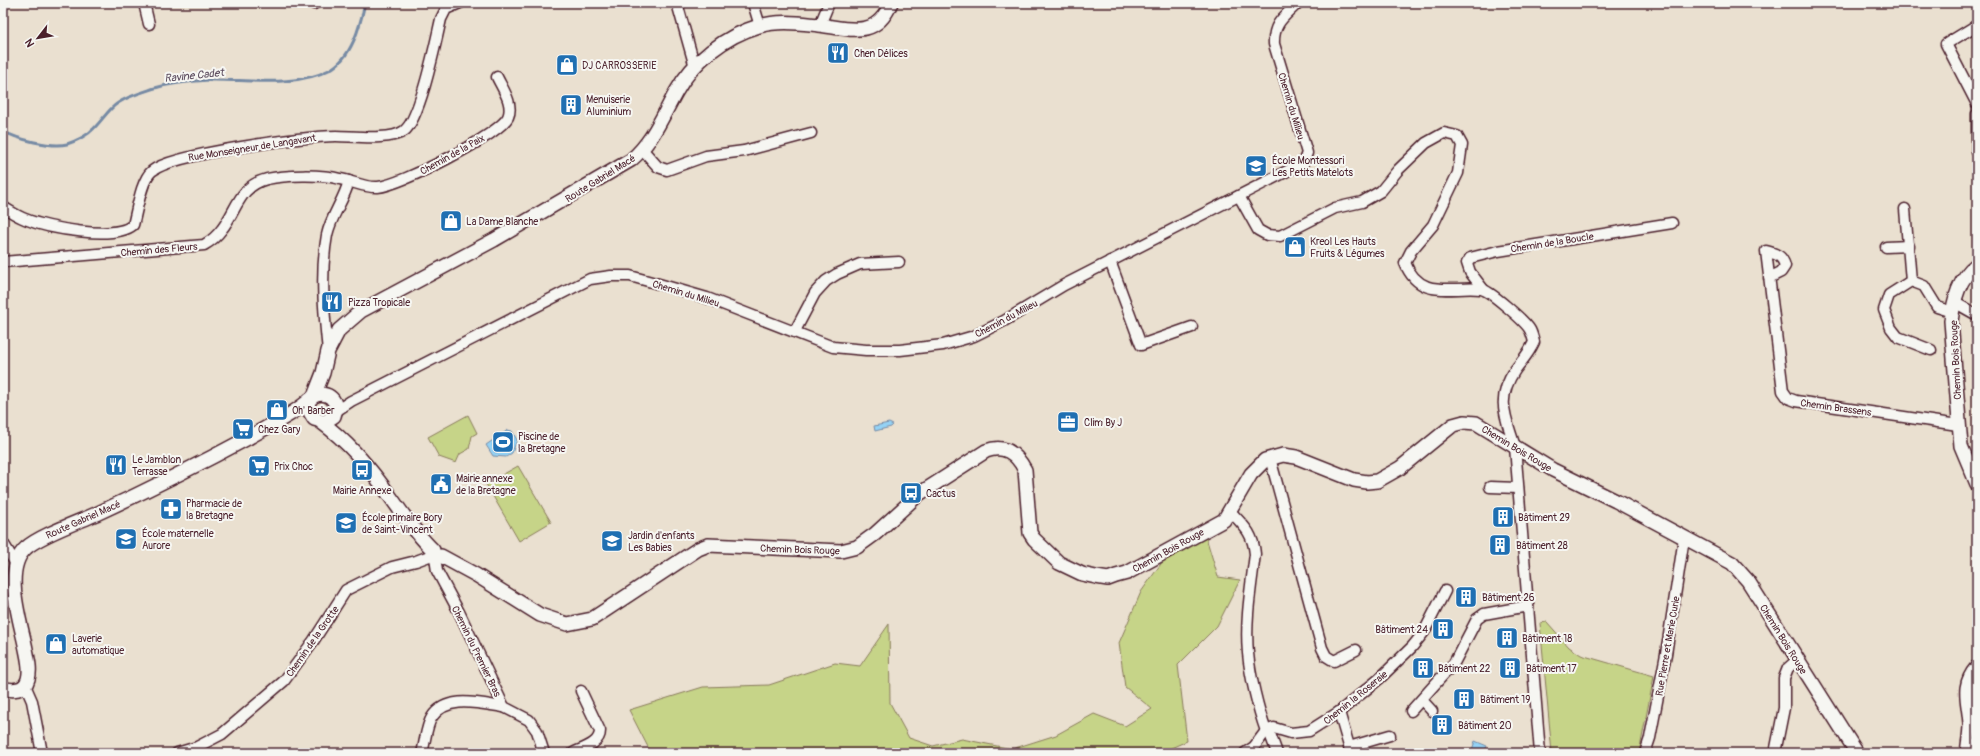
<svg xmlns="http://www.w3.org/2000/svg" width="1980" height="756" viewBox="0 0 1980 756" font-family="Pangolin,sans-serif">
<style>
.green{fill:#c6d488;stroke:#887a5a}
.water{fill:#94d2f5;stroke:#768aa4}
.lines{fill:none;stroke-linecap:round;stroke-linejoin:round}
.shore{stroke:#68677c;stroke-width:1}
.stream{stroke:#768aa4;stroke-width:3}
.street-casing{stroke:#4a1f2b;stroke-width:13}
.secondary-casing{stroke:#4a1f2b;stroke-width:16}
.street{stroke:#f6f6f2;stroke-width:10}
.secondary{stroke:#f6f6f2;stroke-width:13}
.labels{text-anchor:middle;stroke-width:4;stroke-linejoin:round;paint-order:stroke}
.poi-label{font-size:10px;fill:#4a1f2b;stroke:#f6f6f2;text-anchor:start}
.street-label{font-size:10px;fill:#4a1f2b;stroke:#f6f6f2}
.water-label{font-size:11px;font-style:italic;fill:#5c4c5e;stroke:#f6f6f2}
</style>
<rect width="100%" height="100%" fill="#eae0d0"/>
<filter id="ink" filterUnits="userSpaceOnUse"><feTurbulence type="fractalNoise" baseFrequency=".025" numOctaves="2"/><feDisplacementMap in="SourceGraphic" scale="8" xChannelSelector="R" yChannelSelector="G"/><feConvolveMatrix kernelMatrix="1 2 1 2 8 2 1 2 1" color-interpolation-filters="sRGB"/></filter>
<g filter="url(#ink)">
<g class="green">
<polygon points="468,415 477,433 472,436 469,449 460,454 456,463 439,457 428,437"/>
<polygon points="518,466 551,522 519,541 486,484"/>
<polygon points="1205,534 1218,577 1240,580 1217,626 1178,665 1187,741 1160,753 651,753 629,710 703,687 769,685 835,663 860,666 889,624 890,703 909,738 933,746 962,739 1012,749 1056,735 1094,714 1125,726 1152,709 1125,687 1119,643 1141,592 1165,558"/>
<polygon points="1547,622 1569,647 1581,655 1654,676 1639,753 1552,753 1540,623"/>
</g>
<g class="water">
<polygon points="889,423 893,425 891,427 875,431 874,426"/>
<polygon points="508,430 512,431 517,440 512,453 506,457 493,456 486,445"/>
<polygon points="1475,741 1487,746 1484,753 1471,753"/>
</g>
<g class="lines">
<polygon class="shore" points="508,435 512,440 509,450 505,452 495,452 493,445"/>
<path class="stream" d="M3 131C16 139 52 148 67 144 74 142 86 136 91 131 101 123 107 110 118 103 128 96 143 92 155 88 172 83 191 81 209 80 245 79 295 88 329 70 352 58 360 26 365 3"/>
<g class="street-casing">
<g id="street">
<polyline points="144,3 149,24"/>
<polyline points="314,3 314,4"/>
<polyline points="677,3 695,67"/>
<polyline points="753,3 760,26"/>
<polyline points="820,25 829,3"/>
<polyline points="1977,25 1946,44 1977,104"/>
<polyline points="1977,114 1977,152"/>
<polyline points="643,150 658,167 667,170 706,156 744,151 811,133"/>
<path d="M1239 196 1258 230 1267 235 1280 236 1335 208 1362 202 1381 191 1398 170 1426 143 1444 133 1457 136 1462 145 1458 173 1433 225 1411 251 1405 263C1420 300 1450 286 1481 289 1489 290 1526 322 1530 330 1532 334 1533 338 1534 342 1528 355 1523 359 1515 370 1495 400 1506 417 1515 447L1540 753"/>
<path d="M3 207C10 211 17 216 25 219 47 228 114 241 133 225 137 211 141 180 152 171 172 154 306 136 336 136 353 136 390 141 404 131 420 120 436 41 441 19L446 9 460 3"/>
<polyline points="1905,209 1911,281"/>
<polyline points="1886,247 1909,246"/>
<polyline points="1110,261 1141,345 1192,327"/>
<path d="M3 262 204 245C211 241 217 236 222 229 237 210 239 186 267 179 285 175 321 174 340 179 352 181 365 188 378 187 401 185 498 136 508 117 514 104 502 88 497 77"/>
<path d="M1769 278 1781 272 1785 266C1782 255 1776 254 1766 251L1783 391 1788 398 1796 401 1958 425"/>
<polyline points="1483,289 1470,272 1467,263 1470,258 1498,251 1672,223"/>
<polyline points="1954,302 1977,315"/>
<polyline points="795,331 815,293 826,281 837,274 860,264 899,262"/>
<polyline points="1931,350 1898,337 1891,328 1884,310 1889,295 1911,281 1924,286 1937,307 1953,312"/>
<path d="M328 351C324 313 320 273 327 235 331 216 344 200 349 181"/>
<path d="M336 411 351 401 590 279 611 276H630L659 284 707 298 833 347 866 350H900L943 345 974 336 1004 321 1064 285 1303 163 1307 153 1274 44C1273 23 1284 17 1298 3"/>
<polyline points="1270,458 1322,648 1326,656 1334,661 1356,650"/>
<polyline points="1490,487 1518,488"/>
<path d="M1230 511C1244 526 1253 533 1255 554 1251 587 1245 620 1248 653 1250 676 1258 709 1266 731"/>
<polyline points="3,543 16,564"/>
<polyline points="435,558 437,571 459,612 504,707 529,720 537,731 544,753"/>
<polyline points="25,685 32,701 42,753"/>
<polyline points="1422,700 1432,711"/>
<polyline points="1411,711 1454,663 1477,619 1484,614 1528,606"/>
<polyline points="1339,712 1351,753"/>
<polyline points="1266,731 1274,728 1291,733 1309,731 1339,712 1379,679 1412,647 1424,632 1445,591"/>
<polyline points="1269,731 1277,753"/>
<polyline points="1349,747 1390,735"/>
<polyline points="177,753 197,747 222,734 284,681 314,640 346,590 392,567 416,561 432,555"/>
<path d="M422 753C425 743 426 726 432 717 447 694 481 704 504 707"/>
<path d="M573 753C583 748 600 744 600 731L581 691"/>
<polyline points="1245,753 1254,747 1266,731"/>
<polyline points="1645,753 1650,738 1666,654 1684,538"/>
<polyline points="1775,753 1784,708 1784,678 1788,668 1797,660"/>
</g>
</g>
<g class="secondary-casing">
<g id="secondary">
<path d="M1977 264C1959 278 1954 299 1951 321L1961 446 1977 484"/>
<path d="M314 396 323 373 328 351 339 330 361 311 494 240 631 160C653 141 662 117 676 92 693 61 725 36 759 26 779 20 799 23 819 25 851 29 876 39 891 3"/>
<path d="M321 422C350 443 372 470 392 499 405 517 417 535 433 550"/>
<path d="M441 556 476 575 540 615 567 624 592 619 698 549 708 545 841 551 857 547 875 534 919 494 986 451C1004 444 1016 453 1025 470L1030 533 1034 539 1059 563 1082 574 1096 577 1108 579 1116 576 1127 573 1224 520 1251 474 1265 460 1283 455 1296 457 1354 480 1367 482 1377 481 1400 468 1453 425 1464 422 1476 423 1553 470 1616 501 1732 563 1748 581 1857 753"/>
<path d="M3 688C12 691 25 691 28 679 31 670 28 659 26 649 21 623 2 569 26 548 39 536 78 522 96 514 148 490 198 465 248 438 270 425 295 414 314 396 328 390 340 401 334 416L325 422 314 419 308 409 309 400"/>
<path d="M1967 753C1968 744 1970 734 1970 724 1969 701 1960 687 1977 667"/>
</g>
</g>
<use href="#street" class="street"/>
<use href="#secondary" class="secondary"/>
</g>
</g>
<defs>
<g id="restaurant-square" transform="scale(1.15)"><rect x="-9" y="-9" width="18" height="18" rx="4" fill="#1f6fb2" stroke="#f6f6f2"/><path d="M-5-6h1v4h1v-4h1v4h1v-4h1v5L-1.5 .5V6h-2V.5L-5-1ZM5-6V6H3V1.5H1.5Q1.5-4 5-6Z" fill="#fff"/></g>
<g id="shop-square" transform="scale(1.15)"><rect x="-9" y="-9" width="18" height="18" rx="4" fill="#1f6fb2" stroke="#f6f6f2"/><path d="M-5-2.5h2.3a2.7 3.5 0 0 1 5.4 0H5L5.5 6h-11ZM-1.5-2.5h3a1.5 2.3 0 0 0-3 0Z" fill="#fff"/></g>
<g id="building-square" transform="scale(1.15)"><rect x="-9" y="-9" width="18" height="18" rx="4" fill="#1f6fb2" stroke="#f6f6f2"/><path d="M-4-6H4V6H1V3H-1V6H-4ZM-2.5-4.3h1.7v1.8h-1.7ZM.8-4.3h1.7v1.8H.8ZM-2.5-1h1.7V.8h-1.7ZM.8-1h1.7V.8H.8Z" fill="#fff"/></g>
<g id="school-square" transform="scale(1.15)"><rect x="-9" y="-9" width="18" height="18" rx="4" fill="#1f6fb2" stroke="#f6f6f2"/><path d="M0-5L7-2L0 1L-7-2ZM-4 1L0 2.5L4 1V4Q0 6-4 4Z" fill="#fff"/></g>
<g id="office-square" transform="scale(1.15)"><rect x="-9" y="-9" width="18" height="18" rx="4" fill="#1f6fb2" stroke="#f6f6f2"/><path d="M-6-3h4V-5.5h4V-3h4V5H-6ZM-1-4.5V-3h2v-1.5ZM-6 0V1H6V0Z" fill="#fff"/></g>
<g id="supermarket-square" transform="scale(1.15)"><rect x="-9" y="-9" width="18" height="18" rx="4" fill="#1f6fb2" stroke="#f6f6f2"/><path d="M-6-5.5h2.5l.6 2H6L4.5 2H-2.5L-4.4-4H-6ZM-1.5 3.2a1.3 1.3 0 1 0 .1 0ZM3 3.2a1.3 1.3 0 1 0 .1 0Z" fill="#fff"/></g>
<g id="stadium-square" transform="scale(1.15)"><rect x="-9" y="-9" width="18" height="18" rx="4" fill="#1f6fb2" stroke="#f6f6f2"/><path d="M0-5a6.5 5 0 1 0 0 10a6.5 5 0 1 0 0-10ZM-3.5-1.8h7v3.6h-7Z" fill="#fff"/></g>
<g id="bus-square" transform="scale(1.15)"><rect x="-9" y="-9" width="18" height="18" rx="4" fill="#1f6fb2" stroke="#f6f6f2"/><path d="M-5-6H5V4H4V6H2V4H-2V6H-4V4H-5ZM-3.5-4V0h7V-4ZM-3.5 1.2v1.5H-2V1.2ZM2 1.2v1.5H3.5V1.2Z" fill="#fff"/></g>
<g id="civic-square" transform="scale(1.15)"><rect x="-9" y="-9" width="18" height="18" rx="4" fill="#1f6fb2" stroke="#f6f6f2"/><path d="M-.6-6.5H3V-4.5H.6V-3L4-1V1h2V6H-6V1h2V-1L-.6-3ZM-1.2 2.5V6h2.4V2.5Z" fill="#fff"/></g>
<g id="pharmacy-square" transform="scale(1.15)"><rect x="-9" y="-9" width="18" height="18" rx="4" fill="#1f6fb2" stroke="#f6f6f2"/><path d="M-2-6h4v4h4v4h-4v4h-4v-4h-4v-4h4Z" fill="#fff"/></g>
</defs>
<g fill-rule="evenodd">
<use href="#restaurant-square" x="838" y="53"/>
<use href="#shop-square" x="567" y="65"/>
<use href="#building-square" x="571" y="105"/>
<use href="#school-square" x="1256" y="166"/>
<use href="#shop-square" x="451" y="221"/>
<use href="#shop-square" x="1295" y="247"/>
<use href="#restaurant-square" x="332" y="302"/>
<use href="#shop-square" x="277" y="410"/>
<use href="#office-square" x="1068" y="422"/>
<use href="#supermarket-square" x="243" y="429"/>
<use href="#stadium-square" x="503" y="442"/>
<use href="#restaurant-square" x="116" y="465"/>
<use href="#supermarket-square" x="259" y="466"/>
<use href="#bus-square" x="362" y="470"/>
<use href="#civic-square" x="441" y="484"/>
<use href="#bus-square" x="911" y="493"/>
<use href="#pharmacy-square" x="171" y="509"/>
<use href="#building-square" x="1503" y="517"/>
<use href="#school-square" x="346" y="523"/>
<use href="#school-square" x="126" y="539"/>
<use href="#school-square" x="612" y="541"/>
<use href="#building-square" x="1500" y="545"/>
<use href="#building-square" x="1466" y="597"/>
<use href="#building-square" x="1443" y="629"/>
<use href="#building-square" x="1507" y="638"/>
<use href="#shop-square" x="56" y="644"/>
<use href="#building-square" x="1423" y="668"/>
<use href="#building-square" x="1510" y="668"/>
<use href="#building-square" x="1464" y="699"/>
<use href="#building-square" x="1442" y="725"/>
</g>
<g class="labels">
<g class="poi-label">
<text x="854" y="57">Chen Délices</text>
<text x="582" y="69">DJ CARROSSERIE</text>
<text x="586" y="103">Menuiserie<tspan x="586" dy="12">Aluminium</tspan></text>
<text x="1272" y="164">École Montessori<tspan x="1272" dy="12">Les Petits Matelots</tspan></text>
<text x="466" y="225">La Dame Blanche</text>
<text x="1310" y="245">Kreol Les Hauts<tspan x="1310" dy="12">Fruits &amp; Légumes</tspan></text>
<text x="348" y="306">Pizza Tropicale</text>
<text x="292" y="414">Oh' Barber</text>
<text x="1084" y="426">Clim By J</text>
<text x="258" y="433">Chez Gary</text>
<text x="518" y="440">Piscine de<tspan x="518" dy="12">la Bretagne</tspan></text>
<text x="132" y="463">Le Jamblon<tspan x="132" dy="12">Terrasse</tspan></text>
<text x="274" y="470">Prix Choc</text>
<text x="456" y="482">Mairie annexe<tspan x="456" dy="12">de la Bretagne</tspan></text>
<text x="362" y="494" text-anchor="middle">Mairie Annexe</text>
<text x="926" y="497">Cactus</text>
<text x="186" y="507">Pharmacie de<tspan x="186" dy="12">la Bretagne</tspan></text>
<text x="362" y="521">École primaire Bory<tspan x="362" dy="12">de Saint-Vincent</tspan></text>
<text x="1518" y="521">Bâtiment 29</text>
<text x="142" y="537">École maternelle<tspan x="142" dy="12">Aurore</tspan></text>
<text x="628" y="539">Jardin d'enfants<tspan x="628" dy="12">Les Babies</tspan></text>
<text x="1516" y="549">Bâtiment 28</text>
<text x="1482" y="601">Bâtiment 26</text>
<text x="1428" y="633" text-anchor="end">Bâtiment 24</text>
<text x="72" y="642">Laverie<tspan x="72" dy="12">automatique</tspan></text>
<text x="1522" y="642">Bâtiment 18</text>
<text x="1438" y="672">Bâtiment 22</text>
<text x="1526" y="672">Bâtiment 17</text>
<text x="1480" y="703">Bâtiment 19</text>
<text x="1458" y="729">Bâtiment 20</text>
</g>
<g class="street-label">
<text transform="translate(1292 106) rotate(73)" y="4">Chemin du Milieu</text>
<text transform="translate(252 147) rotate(-9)" y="4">Rue Monseigneur de Langavant</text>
<text transform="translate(452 154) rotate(-29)" y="4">Chemin de la Paix</text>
<text transform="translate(600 178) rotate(-32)" y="4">Route Gabriel Macé</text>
<text transform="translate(1552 242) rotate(-9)" y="4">Chemin de la Boucle</text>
<text transform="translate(159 249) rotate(-5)" y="4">Chemin des Fleurs</text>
<text transform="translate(686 293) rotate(17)" y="4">Chemin du Milieu</text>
<text transform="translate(1006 318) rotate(-28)" y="4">Chemin du Milieu</text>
<text transform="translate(1955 360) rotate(-93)" y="4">Chemin Bois Rouge</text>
<text transform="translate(1836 407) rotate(8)" y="4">Chemin Brassens</text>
<text transform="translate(1517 448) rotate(31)" y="4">Chemin Bois Rouge</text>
<text transform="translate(83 519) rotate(-24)" y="4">Route Gabriel Macé</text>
<text transform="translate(800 549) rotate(2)" y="4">Chemin Bois Rouge</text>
<text transform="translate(1168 550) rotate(-29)" y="4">Chemin Bois Rouge</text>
<text transform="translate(1784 639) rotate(58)" y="4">Chemin Bois Rouge</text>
<text transform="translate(312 641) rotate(-55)" y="4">Chemin de la Grotte</text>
<text transform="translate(1667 646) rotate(-80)" y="4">Rue Pierre et Marie Curie</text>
<text transform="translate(477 651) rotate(64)" y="4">Chemin du Premier Bras</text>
<text transform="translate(1355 697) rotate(-39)" y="4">Chemin la Roseraie</text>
</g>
<g class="water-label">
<text transform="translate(194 75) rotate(-6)" y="4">Ravine Cadet</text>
</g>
</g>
<rect width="1980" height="756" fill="none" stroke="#f6f6f2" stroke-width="16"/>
<rect x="8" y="8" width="1964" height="740" fill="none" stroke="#4a1f2b" stroke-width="1.5" filter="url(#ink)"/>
<g transform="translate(38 38) rotate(239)" stroke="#f6f6f2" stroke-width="3" paint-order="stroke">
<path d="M0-3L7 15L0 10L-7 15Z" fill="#4a1f2b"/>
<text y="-6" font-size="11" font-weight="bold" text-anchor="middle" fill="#4a1f2b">N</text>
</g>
</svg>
